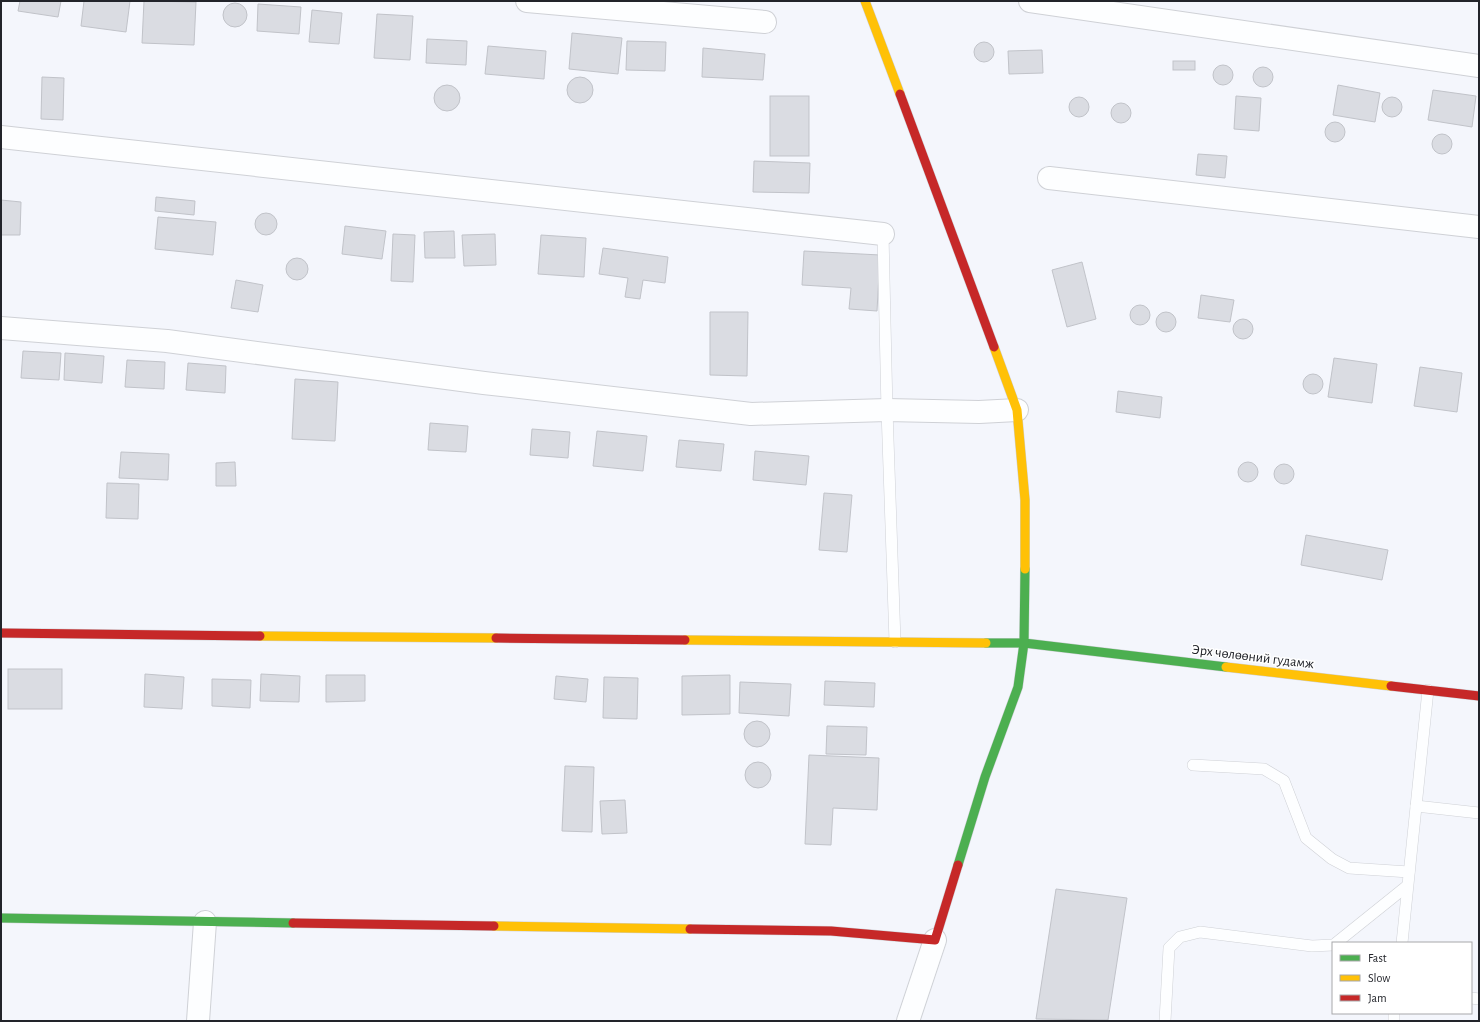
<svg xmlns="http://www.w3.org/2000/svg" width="1480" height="1022" viewBox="0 0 1480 1022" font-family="'Alegreya Sans',sans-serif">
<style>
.building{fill:#dadce2;stroke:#c1c3c9}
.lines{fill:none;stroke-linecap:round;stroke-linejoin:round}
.lane-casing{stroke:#cfd1d6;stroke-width:12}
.street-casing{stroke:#cfd1d6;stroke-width:24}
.fast-casing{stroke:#cfd1d6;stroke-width:10}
.slow-casing{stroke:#cfd1d6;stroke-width:10}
.jam-casing{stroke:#cfd1d6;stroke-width:10}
.lane{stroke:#fdfeff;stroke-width:11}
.street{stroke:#fdfeff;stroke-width:22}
.fast{stroke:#4caf50;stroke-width:9}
.slow{stroke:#ffc107;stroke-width:9}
.jam{stroke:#c62828;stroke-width:9}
.labels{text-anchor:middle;stroke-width:3;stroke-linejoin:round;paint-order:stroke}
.street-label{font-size:14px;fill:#22242a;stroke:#fff}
</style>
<rect width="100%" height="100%" fill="#f4f6fc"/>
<g class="building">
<polygon points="20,1 61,1 58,17 18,11"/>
<polygon points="84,1 130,1 126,32 81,26"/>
<polygon points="144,1 196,2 194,45 142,43"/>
<circle cx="235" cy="15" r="12"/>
<polygon points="258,4 301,7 299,34 257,31"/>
<polygon points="312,10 342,13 339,44 309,42"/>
<polygon points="377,14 413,16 410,60 374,58"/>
<polygon points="572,33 622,38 618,74 569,69"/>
<polygon points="427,39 467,41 466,65 426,63"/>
<polygon points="627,41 666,42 665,71 626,70"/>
<circle cx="984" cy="52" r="10"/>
<polygon points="488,46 546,51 544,79 485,74"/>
<polygon points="703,48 765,54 763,80 702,77"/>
<polygon points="1042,50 1043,73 1009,74 1008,51"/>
<rect x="1173" y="61" width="22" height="9"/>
<circle cx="1223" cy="75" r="10"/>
<circle cx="1263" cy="77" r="10"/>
<circle cx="580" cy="90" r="13"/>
<polygon points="42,77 64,78 63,120 41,119"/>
<circle cx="447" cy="98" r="13"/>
<polygon points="1338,85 1380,93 1375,122 1333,115"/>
<polygon points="1433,90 1476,96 1472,127 1428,120"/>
<rect x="770" y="96" width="39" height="60"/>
<polygon points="1236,96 1261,98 1259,131 1234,129"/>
<circle cx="1392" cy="107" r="10"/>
<circle cx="1079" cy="107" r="10"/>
<circle cx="1121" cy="113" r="10"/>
<circle cx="1335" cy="132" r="10"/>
<circle cx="1442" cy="144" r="10"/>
<polygon points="1198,154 1227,156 1225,178 1196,175"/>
<polygon points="754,161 810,163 809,193 753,192"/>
<polygon points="156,197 195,201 194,215 155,211"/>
<polygon points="1,200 21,202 20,235 1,235"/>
<circle cx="266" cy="224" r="11"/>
<polygon points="158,217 216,222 213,255 155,249"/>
<polygon points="345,226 386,231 382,259 342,254"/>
<polygon points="454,231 455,258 425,258 424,232"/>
<polygon points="393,234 415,235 413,282 391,281"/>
<polygon points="495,234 496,265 464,266 462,235"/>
<polygon points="541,235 586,238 584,277 538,274"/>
<polygon points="603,248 668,257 665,283 643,280 640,299 625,297 628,278 599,274"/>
<polygon points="804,251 880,255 877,311 849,309 851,288 802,285"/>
<circle cx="297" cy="269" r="11"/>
<polygon points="1082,262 1096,319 1067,327 1052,270"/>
<polygon points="236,280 263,285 258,312 231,308"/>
<polygon points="1201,295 1234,300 1230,322 1198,318"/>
<circle cx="1140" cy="315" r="10"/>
<circle cx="1166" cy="322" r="10"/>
<polygon points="710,312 748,312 747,376 710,375"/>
<circle cx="1243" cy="329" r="10"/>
<polygon points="23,351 61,353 59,380 21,378"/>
<polygon points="65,353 104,356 102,383 64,380"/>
<polygon points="1334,358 1377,364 1372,403 1328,397"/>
<polygon points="127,360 165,362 164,389 125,387"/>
<polygon points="188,363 226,366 225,393 186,390"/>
<polygon points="1420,367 1462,373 1457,412 1414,406"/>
<circle cx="1313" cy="384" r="10"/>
<polygon points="295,379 338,382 335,441 292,439"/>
<polygon points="1118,391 1162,397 1160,418 1116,412"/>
<polygon points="430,423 468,426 466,452 428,450"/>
<polygon points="532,429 570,432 568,458 530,455"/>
<polygon points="597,431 647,436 643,471 593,466"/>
<polygon points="679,440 724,444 721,471 676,467"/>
<polygon points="755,451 809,456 806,485 753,480"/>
<polygon points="121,452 169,454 168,480 119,478"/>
<circle cx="1248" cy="472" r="10"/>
<polygon points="235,462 236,486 216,486 216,463"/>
<circle cx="1284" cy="474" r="10"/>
<polygon points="107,483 139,484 138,519 106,518"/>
<polygon points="824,493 852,495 847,552 819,550"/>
<polygon points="1306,535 1388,550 1382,580 1301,565"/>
<rect x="8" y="669" width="54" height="40"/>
<polygon points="145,674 184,677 182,709 144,707"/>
<polygon points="261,674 300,676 299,702 260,701"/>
<polygon points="326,675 365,675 365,701 326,702"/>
<polygon points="730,675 730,714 682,715 682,676"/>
<polygon points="556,676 588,679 586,702 554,699"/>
<polygon points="604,677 638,678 637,719 603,718"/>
<polygon points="212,679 251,680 250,708 212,706"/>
<polygon points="825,681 875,683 874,707 824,705"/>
<polygon points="740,682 791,684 789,716 739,713"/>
<circle cx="757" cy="734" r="13"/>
<polygon points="827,726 867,727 866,755 826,754"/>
<polygon points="809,755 879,758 877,810 833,808 831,845 805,844"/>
<circle cx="758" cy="775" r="13"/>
<polygon points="565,766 594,767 592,832 562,831"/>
<polygon points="625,800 627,833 602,834 600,801"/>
<polygon points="1056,889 1127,898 1108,1020 1036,1019"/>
</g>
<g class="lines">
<g class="lane-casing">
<g id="lane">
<polyline points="883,234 887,410 895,642"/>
<polyline points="1193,765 1264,769 1284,781 1306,838 1332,859 1349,868 1409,872"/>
<polyline points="1416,806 1479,813"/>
<polyline points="1336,943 1407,886"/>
<polyline points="1402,943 1428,690"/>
<polyline points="1471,998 1479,999"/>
<polyline points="1165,1021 1169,948 1180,937 1200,932 1312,946 1333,945"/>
<polyline points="1394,1021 1394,1013"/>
</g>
</g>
<g class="street-casing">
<g id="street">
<polyline points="527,1 765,22"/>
<polyline points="1030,1 1479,66"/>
<polyline points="1,137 883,234"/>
<polyline points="1049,178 1479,227"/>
<polyline points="1,328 167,341 484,383 751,414 887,410 979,412 1017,410"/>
<polyline points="198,1021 205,922"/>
<polyline points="908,1021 935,940"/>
</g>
</g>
<g class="fast-casing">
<g id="fast">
<polyline points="986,643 1024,643 1226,667"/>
<polyline points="958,865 985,777 1018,687 1024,643 1025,569"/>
<polyline points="1,918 293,923"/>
</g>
</g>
<g class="slow-casing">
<g id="slow">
<polyline points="865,1 900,94"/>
<polyline points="994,347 1017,410 1025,500 1025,569"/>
<polyline points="260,636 496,638"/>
<polyline points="685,640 986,643"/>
<polyline points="1226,667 1391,686"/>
<polyline points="494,926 690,929"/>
</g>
</g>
<g class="jam-casing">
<g id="jam">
<polyline points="900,94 994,347"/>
<polyline points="1,633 260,636"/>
<polyline points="496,638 685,640"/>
<polyline points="1391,686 1479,696"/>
<polyline points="293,923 494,926"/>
<polyline points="690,929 831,931 935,940 958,865"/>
</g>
</g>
<use href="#lane" class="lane"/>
<use href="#street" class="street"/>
<use href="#fast" class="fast"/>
<use href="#slow" class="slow"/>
<use href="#jam" class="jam"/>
</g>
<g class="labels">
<g class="street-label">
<text transform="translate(1253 656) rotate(7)" y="5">Эрх чөлөөний гудамж</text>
</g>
</g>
<rect width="1480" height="1022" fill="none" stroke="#22242a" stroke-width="4"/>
<rect x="1332" y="942" width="140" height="72" fill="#ffffff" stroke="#a7a7aa"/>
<rect x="1340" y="955" width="20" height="6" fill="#4caf50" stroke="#a7a7aa"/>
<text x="1368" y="962" font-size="12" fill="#22242a">Fast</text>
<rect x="1340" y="975" width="20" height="6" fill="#ffc107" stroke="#a7a7aa"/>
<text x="1368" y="982" font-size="12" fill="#22242a">Slow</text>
<rect x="1340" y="995" width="20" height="6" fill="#c62828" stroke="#a7a7aa"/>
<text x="1368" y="1002" font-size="12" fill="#22242a">Jam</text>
</svg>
